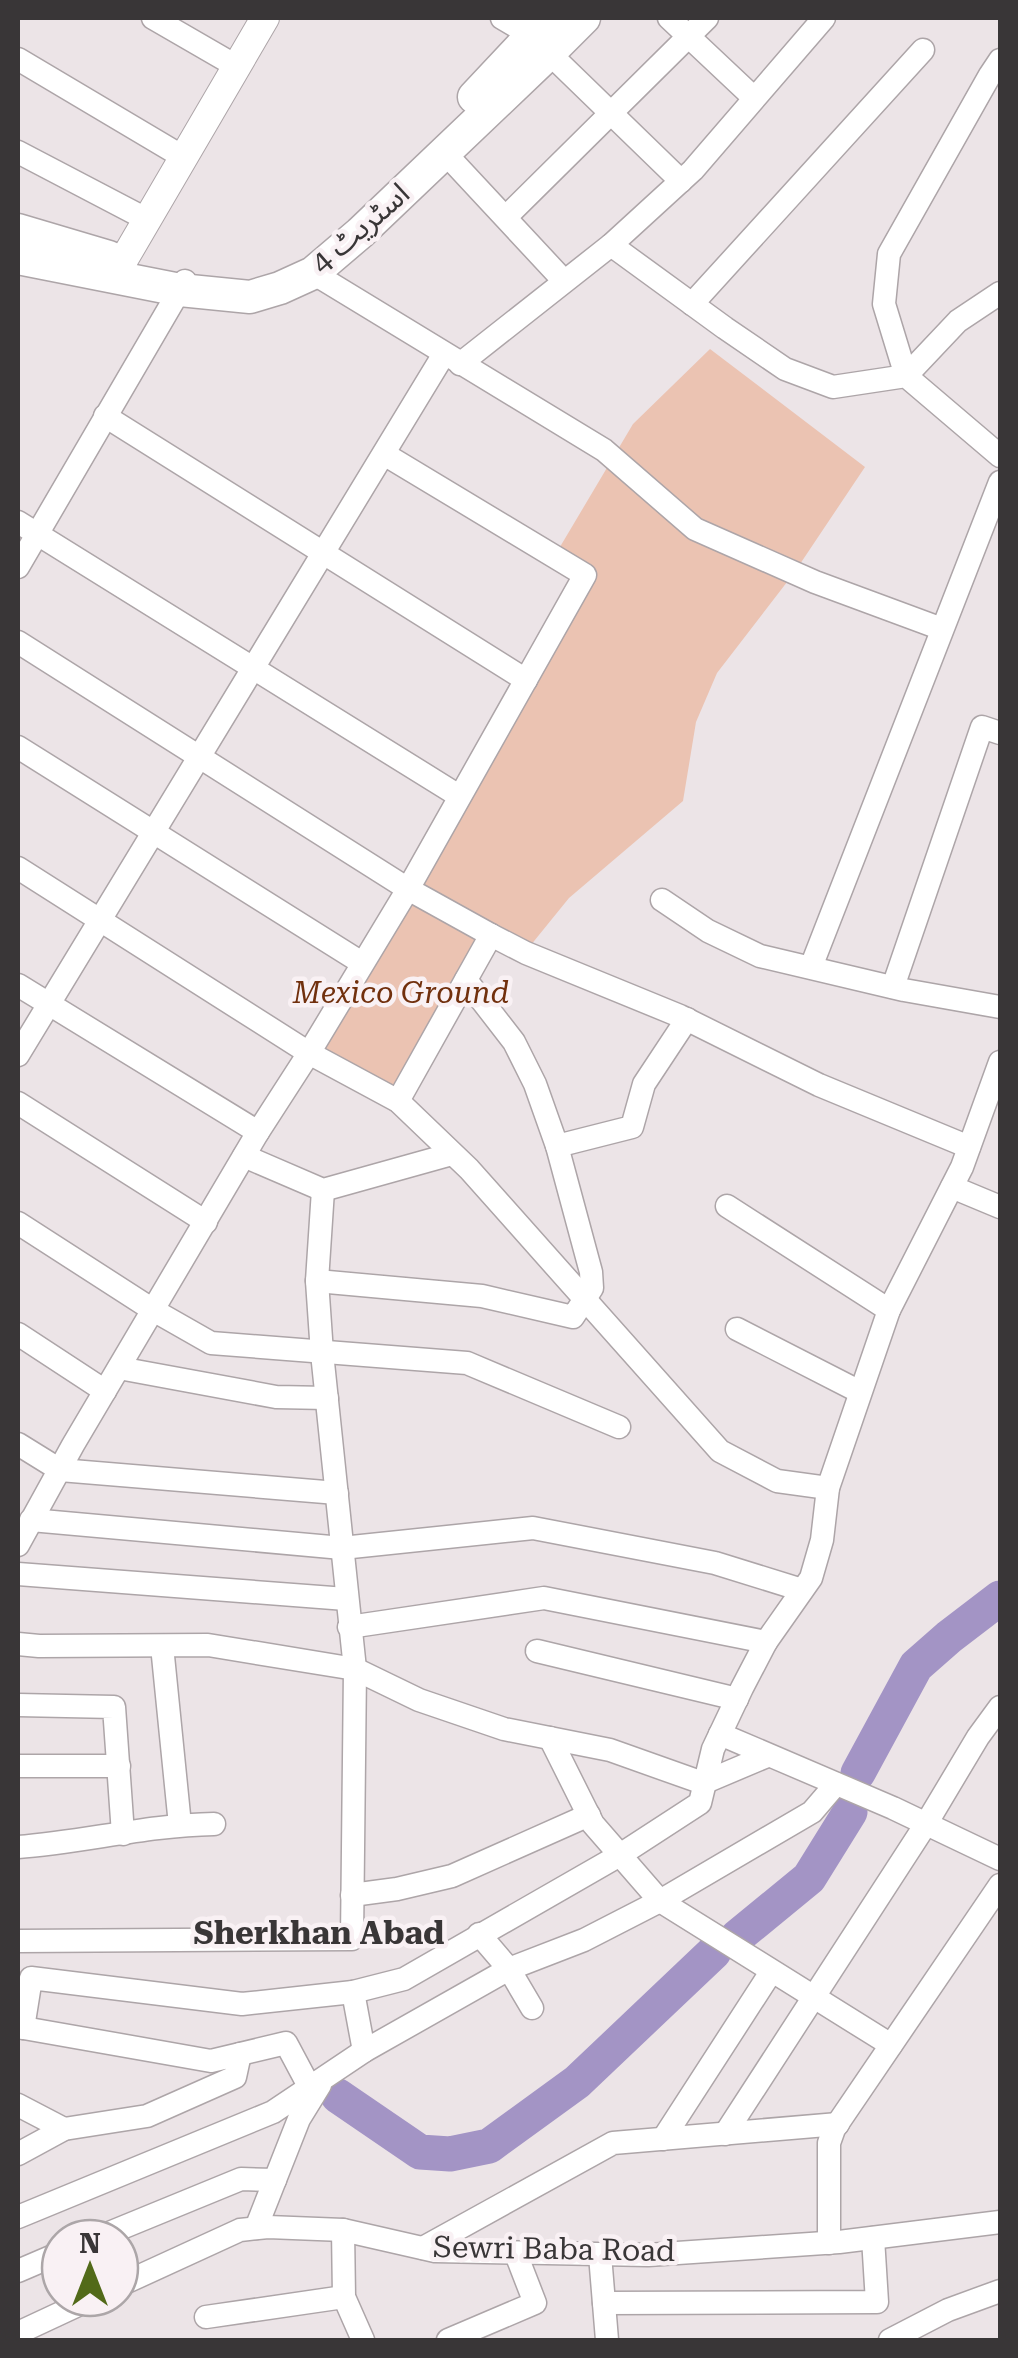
<svg xmlns="http://www.w3.org/2000/svg" width="1018" height="2358" viewBox="0 0 1018 2358" font-family="'Roboto Serif','Noto Sans Arabic',serif">
<style>
.green{fill:#ebc3b2}
.lines{fill:none;stroke-linecap:round;stroke-linejoin:round}
.river{stroke:#a394c5;stroke-width:35}
.minor-casing{stroke:#ada5a8;stroke-width:25}
.tertiary-casing{stroke:#ada5a8;stroke-width:30}
.secondary-casing{stroke:#ada5a8;stroke-width:35}
.minor{stroke:#fff;stroke-width:22}
.tertiary{stroke:#fff;stroke-width:28}
.secondary{stroke:#fff;stroke-width:32}
.labels{text-anchor:middle;stroke-width:9;stroke-linejoin:round;paint-order:stroke}
.street-label{font-size:30px;fill:#393637;stroke:#f9f1f4}
.park-label{font-size:30px;font-style:italic;fill:#71300d;stroke:#f9f1f4}
.neighbourhood-label{font-size:32px;font-weight:bold;fill:#393637;stroke:#f9f1f4}
</style>
<rect width="100%" height="100%" fill="#ece4e7"/>
<g class="green">
<polygon points="710,349 865,467 794,573 717,673 696,722 683,801 569,898 526,951 410,889 584,576 554,557 633,424"/>
<polygon points="409,890 488,936 394,1099 310,1054"/>
</g>
<g class="lines">
<g class="river">
<polyline points="858,1773 916,1666 949,1637 1000,1598"/>
<polyline points="737,1937 809,1878 850,1812"/>
<polyline points="338,2096 420,2152 450,2154 489,2146 577,2082 714,1952"/>
</g>
<g class="minor-casing">
<g id="minor">
<polyline points="153,18 236,66"/>
<polyline points="502,18 531,35"/>
<polyline points="669,18 754,98"/>
<polyline points="549,53 681,181"/>
<polyline points="18,59 183,157"/>
<polyline points="1000,60 990,75 889,254 884,304 906,376 958,321 1000,293"/>
<polyline points="18,152 146,219"/>
<polyline points="444,152 564,281"/>
<polyline points="506,217 707,18"/>
<polyline points="611,245 725,328 785,369 833,387 906,376 1000,456"/>
<polyline points="313,273 604,450 695,529 815,582 942,629"/>
<polyline points="692,304 923,50"/>
<polyline points="460,364 611,245 693,170 824,18"/>
<polyline points="105,416 526,680"/>
<polyline points="18,522 459,796"/>
<polyline points="18,567 185,281"/>
<polyline points="18,642 408,889 491,935 526,953 680,1016 819,1085 969,1147"/>
<polyline points="18,747 362,963"/>
<polyline points="18,868 309,1053 398,1101 469,1169 720,1451 777,1481 828,1488"/>
<polyline points="662,900 708,931 760,956 904,990 1000,1007"/>
<polyline points="811,967 1000,482"/>
<polyline points="18,985 258,1132"/>
<polyline points="893,987 982,727 1000,733"/>
<polyline points="18,1055 444,354"/>
<polyline points="398,1101 491,935"/>
<polyline points="18,1103 206,1222"/>
<polyline points="557,1146 632,1127 644,1084 687,1019"/>
<polyline points="244,1156 323,1190 452,1154"/>
<polyline points="952,1187 1000,1207"/>
<polyline points="727,1206 889,1310"/>
<polyline points="18,1223 153,1310 211,1343 467,1363 619,1427"/>
<polyline points="317,1281 482,1296 573,1317 592,1288 591,1272 557,1146 535,1084 514,1042 466,980"/>
<polyline points="737,1329 860,1392"/>
<polyline points="18,1334 105,1391"/>
<polyline points="119,1368 276,1397 327,1398"/>
<polyline points="18,1444 60,1470 337,1493"/>
<polyline points="31,1520 342,1548 533,1528 715,1563 802,1590"/>
<polyline points="18,1545 73,1445 258,1132 309,1053 408,889 585,575 384,454"/>
<polyline points="18,1574 346,1599"/>
<polyline points="349,1627 544,1598 766,1642"/>
<polyline points="18,1644 39,1646 208,1645 355,1669 419,1700 504,1729 610,1750 703,1783 767,1756"/>
<polyline points="162,1646 180,1825"/>
<polyline points="537,1651 737,1699"/>
<polyline points="18,1705 114,1707 123,1834"/>
<polyline points="720,1734 893,1808 1000,1859"/>
<polyline points="550,1738 593,1824 660,1901 891,2045"/>
<polyline points="18,1766 119,1766"/>
<path d="M18 1847C84 1842 148 1825 214 1824"/>
<polyline points="352,1895 397,1889 452,1876 589,1815"/>
<polyline points="479,1934 509,1969 532,2008"/>
<polyline points="18,1941 352,1939 355,1669 322,1353 317,1281 323,1190"/>
<polyline points="353,1992 364,2051"/>
<polyline points="18,2027 211,2061 286,2043 310,2088"/>
<polyline points="23,2028 31,1978 242,2004 353,1992 404,1979 620,1855 700,1803 713,1749 742,1688 766,1642 811,1578 822,1540 828,1488 889,1310 962,1167 1000,1062"/>
<polyline points="18,2105 64,2129"/>
<polyline points="725,2134 926,1824 978,1737 1000,1707"/>
<polyline points="663,2139 771,1972"/>
<polyline points="18,2154 64,2129 147,2116 235,2077 240,2054"/>
<polyline points="18,2217 273,2112 364,2051 509,1969 584,1940 660,1901 812,1812 836,1784"/>
<polyline points="256,2228 299,2119 320,2085"/>
<polyline points="343,2230 344,2297 363,2340"/>
<polyline points="97,2238 241,2179 275,2180"/>
<polyline points="829,2243 829,2143 834,2129 1000,1885"/>
<polyline points="423,2248 613,2143 838,2124"/>
<polyline points="600,2255 607,2340"/>
<polyline points="18,2271 60,2253"/>
<polyline points="120,2285 240,2230 268,2227 343,2230 435,2251 648,2255 839,2242 1000,2222"/>
<polyline points="604,2303 877,2302 873,2238"/>
<polyline points="206,2317 344,2297"/>
<polyline points="18,2333 93,2298"/>
<polyline points="448,2340 535,2303 516,2254"/>
<polyline points="890,2340 948,2310 1000,2291"/>
</g>
</g>
<g class="tertiary-casing">
<polyline id="tertiary" points="123,261 265,18"/>
</g>
<g class="secondary-casing">
<g id="secondary">
<polyline points="474,97 548,18"/>
<polyline points="18,230 109,257"/>
<polyline points="18,258 180,290 250,297 280,288 313,273 360,233 549,53 584,18"/>
</g>
</g>
<use href="#minor" class="minor"/>
<use href="#tertiary" class="tertiary"/>
<use href="#secondary" class="secondary"/>
</g>
<g class="labels">
<g class="street-label">
<text transform="translate(360 228) rotate(-41)" y="10">اسٹریٹ 4</text>
<text transform="translate(554 2249) rotate(1)" y="10">Sewri Baba Road</text>
</g>
<g class="park-label">
<text x="401" y="1003">Mexico Ground</text>
</g>
<g class="neighbourhood-label">
<text x="319" y="1944">Sherkhan Abad</text>
</g>
</g>
<rect width="1018" height="2358" fill="none" stroke="#393637" stroke-width="40"/>
<g transform="translate(90 2268)"><circle r="48" fill="#f9f1f4" stroke="#aca6a8" stroke-width="2.5"/>
<path d="M0-8L18 38L0 25L-18 38Z" fill="#526a19"/>
<text y="-15" font-size="28" font-weight="bold" text-anchor="middle" fill="#393637">N</text>
</g>
</svg>
